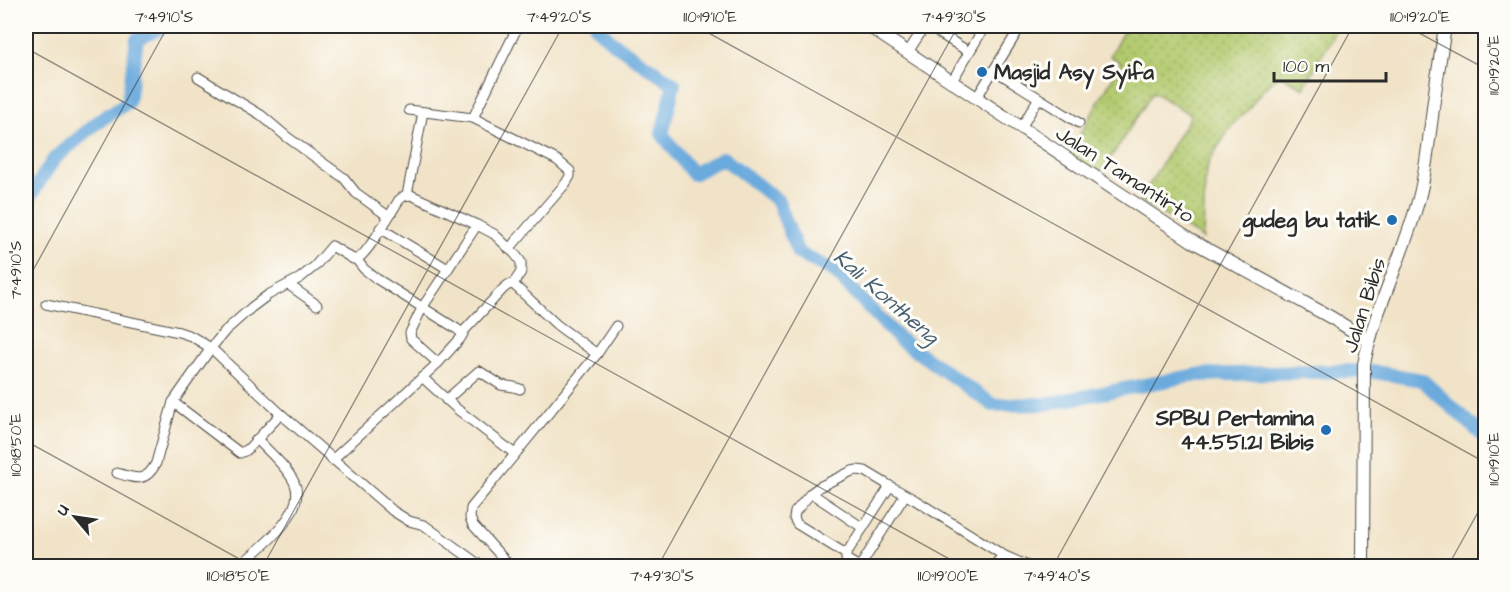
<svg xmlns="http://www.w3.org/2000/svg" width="1511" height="592" viewBox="0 0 1511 592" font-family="'Architects Daughter',sans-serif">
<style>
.grass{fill:url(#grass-dots);stroke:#6e7a4c;stroke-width:1.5}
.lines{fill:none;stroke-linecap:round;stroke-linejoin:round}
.river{stroke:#6aaadd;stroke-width:14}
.street-casing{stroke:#494742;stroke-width:11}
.secondary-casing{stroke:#494742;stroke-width:14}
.street{stroke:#fff;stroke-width:9}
.secondary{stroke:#fff;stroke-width:12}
.ticks{fill:none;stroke:#2b2b2b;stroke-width:1.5;stroke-opacity:0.45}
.poi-dot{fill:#1f6fb2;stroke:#fdfcf7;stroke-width:2}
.labels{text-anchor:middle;stroke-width:6;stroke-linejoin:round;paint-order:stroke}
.poi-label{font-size:21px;font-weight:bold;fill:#2b2b2b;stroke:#fdfcf7;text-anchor:end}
.street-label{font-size:21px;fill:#2b2b2b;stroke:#fdfcf7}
.water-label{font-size:22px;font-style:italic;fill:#445e72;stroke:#fdfcf7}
.neatline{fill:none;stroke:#2b2b2b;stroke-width:2}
.ticks-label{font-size:15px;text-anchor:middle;fill:#2b2b2b}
</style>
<defs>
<pattern id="grass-dots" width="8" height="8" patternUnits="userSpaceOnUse" patternTransform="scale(1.5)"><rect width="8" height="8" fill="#b2c96d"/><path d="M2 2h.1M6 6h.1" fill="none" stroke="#91a35a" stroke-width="1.8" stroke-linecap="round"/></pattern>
</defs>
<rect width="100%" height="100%" fill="#fdfcf7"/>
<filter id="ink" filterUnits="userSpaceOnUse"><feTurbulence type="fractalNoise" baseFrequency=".0167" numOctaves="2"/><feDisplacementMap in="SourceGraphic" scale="12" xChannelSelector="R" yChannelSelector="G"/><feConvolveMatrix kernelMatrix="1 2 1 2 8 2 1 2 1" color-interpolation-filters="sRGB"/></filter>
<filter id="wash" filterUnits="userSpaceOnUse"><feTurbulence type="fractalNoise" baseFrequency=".008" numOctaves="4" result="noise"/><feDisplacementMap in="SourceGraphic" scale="24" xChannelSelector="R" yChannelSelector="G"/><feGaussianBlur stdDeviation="1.35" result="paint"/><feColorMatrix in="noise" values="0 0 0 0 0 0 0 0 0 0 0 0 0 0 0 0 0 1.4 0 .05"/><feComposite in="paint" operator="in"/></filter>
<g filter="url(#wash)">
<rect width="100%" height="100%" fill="#f1e3c7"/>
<polygon class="grass" points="1126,26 1338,26 1304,88 1279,75 1261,92 1247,111 1232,125 1209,161 1205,178 1203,239 1140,200 1191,115 1153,92 1099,176 1068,155 1121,63 1110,56"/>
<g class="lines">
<g class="river">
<polyline points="596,26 612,42 674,84 662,134 693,174 723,158 778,201 798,253 834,271 899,339 993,405 1045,404 1196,375 1343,371 1375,372 1422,380 1486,438"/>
<polyline points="26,207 29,198 54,159 99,121 128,102 137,39 165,26"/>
</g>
</g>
</g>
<g filter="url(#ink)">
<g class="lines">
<g class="street-casing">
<g id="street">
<polyline points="928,26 969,52"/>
<polyline points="908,52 925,26"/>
<polyline points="1002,75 1079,123"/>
<polyline points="198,77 261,115 287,137 344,178 356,193 388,216"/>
<polyline points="952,81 985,26"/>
<polyline points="977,97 1016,34 1016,29 1010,26"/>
<polyline points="409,110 473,118 557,160 570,171 570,176 566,183 509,249"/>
<polyline points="473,118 518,26"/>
<polyline points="1021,128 1038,99"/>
<polyline points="407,195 423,112"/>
<polyline points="380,228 448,269"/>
<polyline points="289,285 317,305"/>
<polyline points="46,304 179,332 191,336 211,348 281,414 393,511 409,521 424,525 481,566"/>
<polyline points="462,333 503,289 508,285 513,284 557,325 597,354"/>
<polyline points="438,363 411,339 410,333 422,308 477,225"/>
<polyline points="422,377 457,409 515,454"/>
<polyline points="446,400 479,371 501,385 514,387 520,389"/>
<polyline points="173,402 240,453 247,450 281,414"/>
<polyline points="332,460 438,363 460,339 463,334 457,329 377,279 364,269 356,259"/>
<path d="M117 473C136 479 146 483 156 463L173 402 211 348 225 331 252 307 268 295 300 278 315 266 332 246 353 259C354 259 356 259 357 259 367 255 392 211 399 200L404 196 411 195 477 225 494 234 515 254 521 262V272L513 284"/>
<polyline points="811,493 863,528"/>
<polyline points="905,495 861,565 856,565 846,559 846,554 890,486 915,500 1003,555 1028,566"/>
<polyline points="846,554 797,524 794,518 795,512 811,493 819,487 852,471 857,470 865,471 890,486"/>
<path d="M239 566C259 549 309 512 294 482 286 466 269 452 257 439"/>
<polyline points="510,566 473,525 470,518 471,508 597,354 616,326"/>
<polyline points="994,566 1003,555"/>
</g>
</g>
<g class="secondary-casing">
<g id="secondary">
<polyline points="868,26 1192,241 1332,318 1369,341"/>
<path d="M1363 566 1364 364C1375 307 1404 255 1419 198 1426 172 1428 144 1432 117 1435 86 1441 56 1445 26"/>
</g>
</g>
<use href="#street" class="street"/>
<use href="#secondary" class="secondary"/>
</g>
</g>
<path class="ticks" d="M696 26 1486 463M1406 26 1486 69M26 48 962 566M26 283 168 26M26 441 252 566M263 566 563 26M658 566 958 26M1053 566 1353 26M1448 566 1486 498"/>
<g class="poi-dot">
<circle cx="982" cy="72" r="6"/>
<circle cx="1392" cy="220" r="6"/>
<circle cx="1326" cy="430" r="6"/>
</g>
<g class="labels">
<g class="poi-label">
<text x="994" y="79" text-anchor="start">Masjid Asy Syifa</text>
<text x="1380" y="227">gudeg bu tatik</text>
<text x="1314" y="425">SPBU Pertamina<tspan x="1314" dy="24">44.551.21 Bibis</tspan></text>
</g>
<g class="street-label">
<text transform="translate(1125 174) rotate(33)" y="7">Jalan Tamantirto</text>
<text transform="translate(1364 305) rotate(-72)" y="7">Jalan Bibis</text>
</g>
<g class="water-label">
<text transform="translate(887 296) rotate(41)" y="8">Kali Kontheng</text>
</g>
</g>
<rect width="1511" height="592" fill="none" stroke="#fdfcf7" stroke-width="66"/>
<g transform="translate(75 517) rotate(299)" stroke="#fdfcf7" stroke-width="4.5" paint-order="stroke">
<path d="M0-4.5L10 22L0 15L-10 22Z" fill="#2b2b2b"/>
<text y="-9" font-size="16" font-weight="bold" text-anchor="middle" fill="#2b2b2b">U</text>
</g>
<path d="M1274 72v9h112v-9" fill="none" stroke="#2b2b2b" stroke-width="3"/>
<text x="1283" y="72" font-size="18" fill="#2b2b2b" stroke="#fdfcf7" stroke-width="4.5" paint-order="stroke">100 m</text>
<rect x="33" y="33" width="1445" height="526" class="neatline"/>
<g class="ticks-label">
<text x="164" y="22">7°49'10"S</text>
<text x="559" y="22">7°49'20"S</text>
<text x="710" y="22">110°19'10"E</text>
<text x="954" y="22">7°49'30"S</text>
<text x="1420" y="22">110°19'20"E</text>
<text transform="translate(1494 65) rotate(-90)" y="5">110°19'20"E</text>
<text transform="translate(16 270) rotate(-90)" y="5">7°49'10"S</text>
<text transform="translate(16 445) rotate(-90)" y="5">110°18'50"E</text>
<text transform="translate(1494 459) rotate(-90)" y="5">110°19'10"E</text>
<text x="238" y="581">110°18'50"E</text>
<text x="662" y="581">7°49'30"S</text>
<text x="948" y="581">110°19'00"E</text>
<text x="1057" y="581">7°49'40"S</text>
</g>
</svg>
